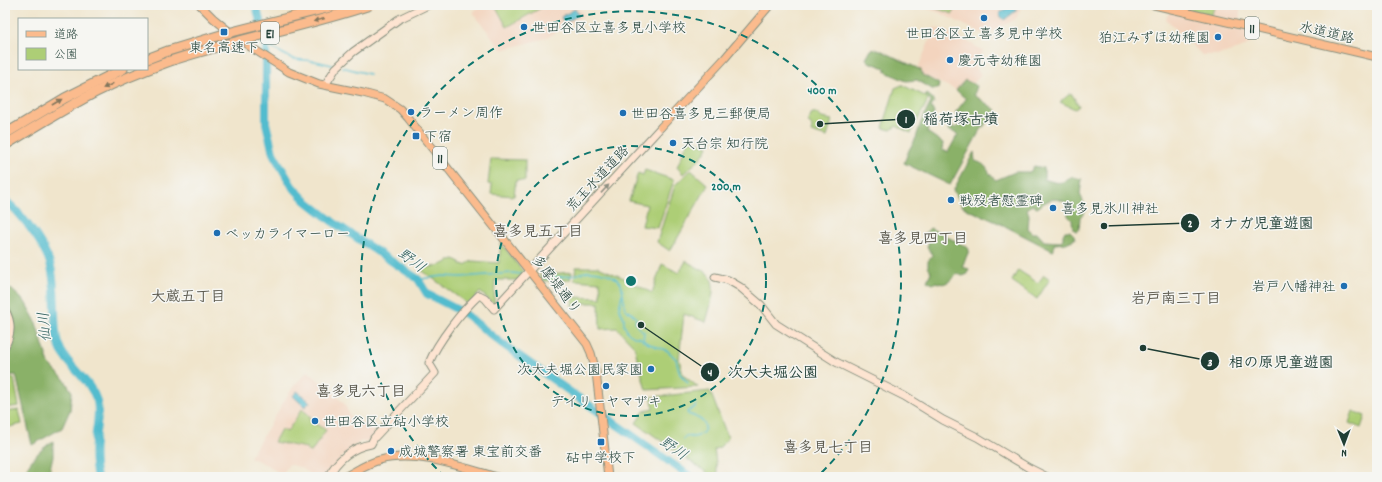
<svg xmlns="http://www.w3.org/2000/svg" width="1382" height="482" viewBox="0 0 1382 482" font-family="Dekko,'Klee One',sans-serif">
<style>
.built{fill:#f3d4be}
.green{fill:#adce76;stroke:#668655}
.forest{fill:#8ab167;stroke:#54774e}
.water{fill:#52bcce;stroke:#387c81}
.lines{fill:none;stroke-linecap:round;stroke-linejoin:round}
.stream{stroke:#52bcce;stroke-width:1.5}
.river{stroke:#52bcce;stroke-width:8}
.secondary-casing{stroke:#889180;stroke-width:9}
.primary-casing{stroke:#889180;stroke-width:9}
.highway-casing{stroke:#889180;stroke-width:11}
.secondary{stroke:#fde4d1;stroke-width:7}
.primary{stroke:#fbbb8d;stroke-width:7}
.highway{stroke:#fbbb8d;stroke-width:9}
.highway-bridge-casing{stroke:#889180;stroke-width:11;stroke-linecap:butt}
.highway-bridge{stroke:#fbbb8d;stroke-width:9}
.oneway{fill:#82765c}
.oneway2{fill:#8e9082}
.ring{fill:none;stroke:#0f766e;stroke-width:2;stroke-dasharray:7 5}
.poi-dot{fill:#1f6fb2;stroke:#f6f6f2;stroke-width:1.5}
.labels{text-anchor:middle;stroke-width:3;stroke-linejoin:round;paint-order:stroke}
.shield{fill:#f6f6f2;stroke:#60746d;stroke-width:1}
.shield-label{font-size:13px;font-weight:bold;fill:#1f3d34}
.poi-label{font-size:14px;fill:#1f3d34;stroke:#f6f6f2;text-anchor:start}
.street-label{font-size:14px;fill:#1f3d34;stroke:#f6f6f2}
.neighbourhood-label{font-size:15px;font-weight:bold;fill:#5e5c51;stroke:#f6f6f2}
.water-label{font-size:15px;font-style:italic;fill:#2c5d5a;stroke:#f6f6f2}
.centre{fill:#0f766e;stroke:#f6f6f2;stroke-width:2}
.ring-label{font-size:12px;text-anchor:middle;font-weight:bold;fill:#0f766e;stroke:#f6f6f2;stroke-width:3;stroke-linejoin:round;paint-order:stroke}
.leader{fill:none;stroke:#1f3d34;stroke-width:1.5}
.callout-dot{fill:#1f3d34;stroke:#f6f6f2;stroke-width:1.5}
.mark-label{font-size:12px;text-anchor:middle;font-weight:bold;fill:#fff}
.callout-label{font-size:15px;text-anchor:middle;font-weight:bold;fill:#1f3d34;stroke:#f6f6f2;stroke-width:3;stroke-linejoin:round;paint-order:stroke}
</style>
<rect width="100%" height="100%" fill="#f6f6f2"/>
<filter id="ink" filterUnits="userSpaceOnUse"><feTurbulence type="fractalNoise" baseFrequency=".025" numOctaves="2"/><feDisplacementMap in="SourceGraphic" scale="8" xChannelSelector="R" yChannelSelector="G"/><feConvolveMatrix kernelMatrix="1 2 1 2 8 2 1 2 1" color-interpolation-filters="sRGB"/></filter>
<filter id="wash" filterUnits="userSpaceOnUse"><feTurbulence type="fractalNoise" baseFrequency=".012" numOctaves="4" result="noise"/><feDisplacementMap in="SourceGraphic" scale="16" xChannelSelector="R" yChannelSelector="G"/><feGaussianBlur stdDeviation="0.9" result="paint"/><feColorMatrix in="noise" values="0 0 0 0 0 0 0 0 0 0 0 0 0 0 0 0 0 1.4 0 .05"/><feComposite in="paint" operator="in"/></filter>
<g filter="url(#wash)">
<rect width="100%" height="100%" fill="#f0e5cc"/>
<g class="built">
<polygon points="482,5 577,5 583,13 583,16 546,38 502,50 474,14 474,11"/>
<polygon points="920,5 1022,5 1017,17 1014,20 987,34 981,33 940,13 920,6"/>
<polygon points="1189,5 1236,5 1240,7 1240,23 1211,15"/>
<polygon points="1170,11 1255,31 1250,43 1242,48 1218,55 1202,55 1166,19 1166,18"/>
<polygon points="935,27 960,37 983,51 974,68 981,74 974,83 966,80 956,90 923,75 921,70 918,68"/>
<polygon points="308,371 344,403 350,416 376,433 369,441 360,442 345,454 326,477 314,477 302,468 289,464 282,475 267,465 250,457 293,387"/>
</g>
<g class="green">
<polygon points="495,5 546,5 507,27"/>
<polygon points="926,5 955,5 953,14"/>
<polygon points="1189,5 1216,5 1211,15 1186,9"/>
<polygon points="902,85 929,98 911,133 896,126 891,130 883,128 895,88"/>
<polygon points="1071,93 1079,106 1075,109 1060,102"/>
<polygon points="813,113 816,113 822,118 832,120 827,137 811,132 812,127 808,121 810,114"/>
<path d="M689 139 708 146C703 158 693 165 683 174L677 167Z"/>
<polygon points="491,159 525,160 525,181 516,180 514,196 491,194 492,185 488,184"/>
<polygon points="645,170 674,180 658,228 642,226 647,205 629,201 638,173 643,175"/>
<polygon points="691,170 708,185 670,251 657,242 675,185"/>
<polygon points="501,243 524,273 518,280 495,280 494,304 480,292 469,305 420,269 441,265 454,259 459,261 461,264 465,265 472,261 499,263"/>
<path d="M686 261C692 265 702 269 708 274 719 285 709 309 706 322L684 314 679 359 683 375 698 387 646 390 634 346 617 328 600 329 599 303H581L572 306 573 297 601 298 600 282 574 280 576 267H598L624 278 652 293 662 264 679 273Z"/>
<polygon points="1018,270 1038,283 1044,275 1050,279 1037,299 1012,281"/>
<polygon points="572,272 570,280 543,281 539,275"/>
<polygon points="14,378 19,406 5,408 5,380"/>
<polygon points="710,391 728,438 719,448 714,449 718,477 713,477 636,423 644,411 653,409 652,397"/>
<polygon points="302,409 310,416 310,421 326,430 311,452 307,451 307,448 274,442 281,429 287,432"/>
<polygon points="19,410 22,424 5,428 5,412"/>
<polygon points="1353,411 1365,416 1361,428 1349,423"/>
</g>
<g class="forest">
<polygon points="878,49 921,70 923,75 939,84 938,89 932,89 917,80 906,81 886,72 885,68 869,62 866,59 871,50"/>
<polygon points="965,80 977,86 974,95 996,110 978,134 950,185 904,163 909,150 916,138 921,122 931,102 925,96 927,94 932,98 934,103 931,107 934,113 927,132 943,143 942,150 948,152 958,134 948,130 949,126 956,128 963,120 960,113 955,113 966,99 956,90"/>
<path d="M974 152 975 161C990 165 986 173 996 180L1015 172H1030L1034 166 1044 168V179C1056 183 1061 185 1072 177L1082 179 1080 194 1085 206 1086 211 1080 217 1079 230 1076 231 1073 229 1072 220 1068 216V205C1063 199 1053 197 1046 202 1043 203 1041 206 1037 208L1032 205 1027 209 1029 215 1028 229 1032 233H1037L1044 241 1060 242 1063 239V235L1065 231H1070L1074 235 1075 239 1066 243 1054 244V250L1053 251 1001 224 967 209 962 206 956 194 953 191Z"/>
<path d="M930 228 967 247 969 249 968 253 962 267 969 269 966 275 962 276 957 273C951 280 946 287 936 282L933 284 927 281 931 272 928 267V261L932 256V253L927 247 929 242 924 240 926 232Z"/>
<polygon points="5,286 11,289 25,302 35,320 49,364 64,379 72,392 70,410 62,428 32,445 16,375 5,376 5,352 8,350 9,330 5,320"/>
<path d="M53 441V456L48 477H23C28 461 40 450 53 441Z"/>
</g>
<g class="water">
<polygon points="1011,5 1013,5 1017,10 1004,20 999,14"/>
<polygon points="575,9 579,15 564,23 561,17"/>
<polygon points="297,391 310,402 305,407 293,396"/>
</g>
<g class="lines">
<g class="stream">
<polyline points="266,45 293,59 315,61 332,65"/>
<polyline points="342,67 369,74"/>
<path d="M544 278C552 277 561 277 569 276 576 275 583 272 590 271 600 271 616 275 621 284 623 289 624 304 625 309L630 312"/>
<polyline points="418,280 427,278 443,276 461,277 512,273 521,274"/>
<polyline points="622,294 619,309 624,318 624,325 628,333 634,337 639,337 647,343 668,351 676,359 680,374 688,383"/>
<path d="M630 312 636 317C634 326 638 327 644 332L643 341"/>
<path d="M683 439 686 436C688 436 690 437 692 437 700 437 709 430 703 422 699 417 693 416 688 414L687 412 695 407 697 404"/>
</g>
<g class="river">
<polyline points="256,5 266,45 266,123 273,153 292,186 305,200 333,222 418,279 427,294 464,313 501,343 691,477"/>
<path d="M5 201C14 206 22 217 28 225 53 257 54 271 55 310 55 321 55 333 58 343 66 367 90 378 97 401 100 414 96 428 95 441 94 453 94 465 97 477"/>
</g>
</g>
</g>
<g filter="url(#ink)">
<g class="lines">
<g class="secondary-casing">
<g id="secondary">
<polyline points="325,85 336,68 353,52 399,19 428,5"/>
<polyline points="715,277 728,280 740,287 761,305 776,324 836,362 904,396 943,420 977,437 1029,468 1047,477"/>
<path d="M5 310C12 322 11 335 5 346"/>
<path d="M328 477C337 460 352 447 371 444L374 438 435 373 429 363C438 341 462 311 479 295L485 298 494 309 661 127"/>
</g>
</g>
<g class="primary-casing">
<g id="primary">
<polyline points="200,5 213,18 236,37 252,48 289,72 319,84 363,93 385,99 400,109 408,118 587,344 591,353 596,372 608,477"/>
<polyline points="1154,5 1377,57"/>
<polyline points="661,127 725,58 770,5"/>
<path d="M344 477C356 471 367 463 380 460 416 450 461 467 497 477"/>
</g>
</g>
<g class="highway-casing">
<g id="highway">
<polyline points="147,59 168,51"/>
<polyline points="5,134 65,98 123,69"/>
<path d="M5 145C35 127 65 108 96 92 120 80 145 70 170 61"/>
</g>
</g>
<use href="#secondary" class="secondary"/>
<use href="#primary" class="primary"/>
<use href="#highway" class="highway"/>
<g class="highway-bridge-casing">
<g id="highway-bridge">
<polyline points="168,51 224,34 339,5"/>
<path d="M170 61C236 39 304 27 370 5"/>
</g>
</g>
<use href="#highway-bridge" class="highway-bridge"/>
</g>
<defs><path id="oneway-solid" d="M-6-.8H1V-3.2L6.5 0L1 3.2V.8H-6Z"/></defs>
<g class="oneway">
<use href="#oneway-solid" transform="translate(319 20) rotate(165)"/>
<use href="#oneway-solid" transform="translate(108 86) rotate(154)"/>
<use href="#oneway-solid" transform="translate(57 102) rotate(-30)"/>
</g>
<use class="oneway2" href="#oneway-solid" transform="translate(605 189) rotate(-47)"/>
</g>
<g class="ring">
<circle cx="631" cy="281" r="135"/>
<path d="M445 477A270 270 0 1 1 817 477"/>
</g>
<g class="poi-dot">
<circle cx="984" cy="18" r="4"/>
<circle cx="524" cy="27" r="4"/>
<rect x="220" y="28" width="8" height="8" rx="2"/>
<circle cx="1218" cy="37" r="4"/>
<circle cx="950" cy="60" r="4"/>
<circle cx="411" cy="112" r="4"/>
<circle cx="623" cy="113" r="4"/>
<rect x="412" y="132" width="8" height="8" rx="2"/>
<circle cx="673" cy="143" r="4"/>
<circle cx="951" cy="200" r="4"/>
<circle cx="1053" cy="208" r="4"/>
<circle cx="217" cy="233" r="4"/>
<circle cx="1344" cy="286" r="4"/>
<circle cx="651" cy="369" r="4"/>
<circle cx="606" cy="386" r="4"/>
<circle cx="315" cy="421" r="4"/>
<rect x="597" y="438" width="8" height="8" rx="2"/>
<circle cx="391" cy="451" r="4"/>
</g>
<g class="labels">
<g class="shield">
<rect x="1245" y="17" width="14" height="22" rx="3"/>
<rect x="261" y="22" width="18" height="22" rx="3"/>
<rect x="433" y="147" width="14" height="22" rx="3"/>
</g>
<g class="shield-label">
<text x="1252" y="33">11</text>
<text x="270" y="38">E1</text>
<text x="440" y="163">11</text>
</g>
<g class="poi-label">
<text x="532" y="32">世田谷区立喜多見小学校</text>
<text x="984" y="38" text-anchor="middle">世田谷区立 喜多見中学校</text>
<text x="1210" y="42" text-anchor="end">狛江みずほ幼稚園</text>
<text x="224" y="52" text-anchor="middle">東名高速下</text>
<text x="958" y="65">慶元寺幼稚園</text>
<text x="419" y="117">ラーメン周作</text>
<text x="631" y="118">世田谷喜多見三郵便局</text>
<text x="424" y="141">下宿</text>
<text x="681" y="148">天台宗 知行院</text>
<text x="959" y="205">戦歿者慰霊碑</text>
<text x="1061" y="213">喜多見氷川神社</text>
<text x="225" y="238">ベッカライマーロー</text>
<text x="1336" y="291" text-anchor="end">岩戸八幡神社</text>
<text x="643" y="374" text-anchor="end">次大夫堀公園民家園</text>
<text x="606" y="406" text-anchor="middle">デイリーヤマザキ</text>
<text x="323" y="426">世田谷区立砧小学校</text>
<text x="399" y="456">成城警察署 東宝前交番</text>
<text x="601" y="462" text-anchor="middle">砧中学校下</text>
</g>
<g class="street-label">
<text transform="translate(1327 32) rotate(13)" y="5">水道道路</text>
<text transform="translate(597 178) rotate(-47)" y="5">荒玉水道道路</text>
<text transform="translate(557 284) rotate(52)" y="5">多摩堤通り</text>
</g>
<g class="neighbourhood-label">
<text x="538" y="236">喜多見五丁目</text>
<text x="923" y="243">喜多見四丁目</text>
<text x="188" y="301">大蔵五丁目</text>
<text x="1176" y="303">岩戸南三丁目</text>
<text x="361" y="396">喜多見六丁目</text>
<text x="828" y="452">喜多見七丁目</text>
</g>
<g class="water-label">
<text transform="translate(412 260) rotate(37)" y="5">野川</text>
<text transform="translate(44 327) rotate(-95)" y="5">仙川</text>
<text transform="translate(674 448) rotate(35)" y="5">野川</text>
</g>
</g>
<circle cx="631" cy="281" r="6" class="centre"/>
<g class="ring-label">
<text x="822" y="94">400 m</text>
<text x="726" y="190">200 m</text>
</g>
<path class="leader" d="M820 124L906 119M1104 226L1190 223M1143 348L1210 361M641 325L710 372"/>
<g class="callout-dot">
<circle cx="820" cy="124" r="4"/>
<circle cx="1104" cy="226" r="4"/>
<circle cx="1143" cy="348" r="4"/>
<circle cx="641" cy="325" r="4"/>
<circle cx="906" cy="119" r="10"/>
<circle cx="1190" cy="223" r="10"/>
<circle cx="1210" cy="361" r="10"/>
<circle cx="710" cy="372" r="10"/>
</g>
<g class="mark-label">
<text x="906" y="123">1</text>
<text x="1190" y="227">2</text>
<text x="1210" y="366">3</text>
<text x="710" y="376">4</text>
</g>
<g class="callout-label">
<text x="961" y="124">稲荷塚古墳</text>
<text x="1261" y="228">オナガ児童遊園</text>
<text x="1281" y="367">相の原児童遊園</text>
<text x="773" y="377">次大夫堀公園</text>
</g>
<rect width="1382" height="482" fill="none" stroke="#f6f6f2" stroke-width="20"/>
<rect x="18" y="18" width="130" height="52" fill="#f6f6f2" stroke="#a0aca6"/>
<rect x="26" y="31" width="20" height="6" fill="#fbbb8d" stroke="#a0aca6"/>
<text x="54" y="38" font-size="12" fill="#1f3d34">道路</text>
<rect x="26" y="48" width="20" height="12" fill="#adce76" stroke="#a0aca6"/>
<text x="54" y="58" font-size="12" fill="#1f3d34">公園</text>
<g transform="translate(1344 444) rotate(179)" stroke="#f6f6f2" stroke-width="3" paint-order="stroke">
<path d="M0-3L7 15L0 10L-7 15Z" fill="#1f3d34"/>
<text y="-6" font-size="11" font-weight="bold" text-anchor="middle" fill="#1f3d34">N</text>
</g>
</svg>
